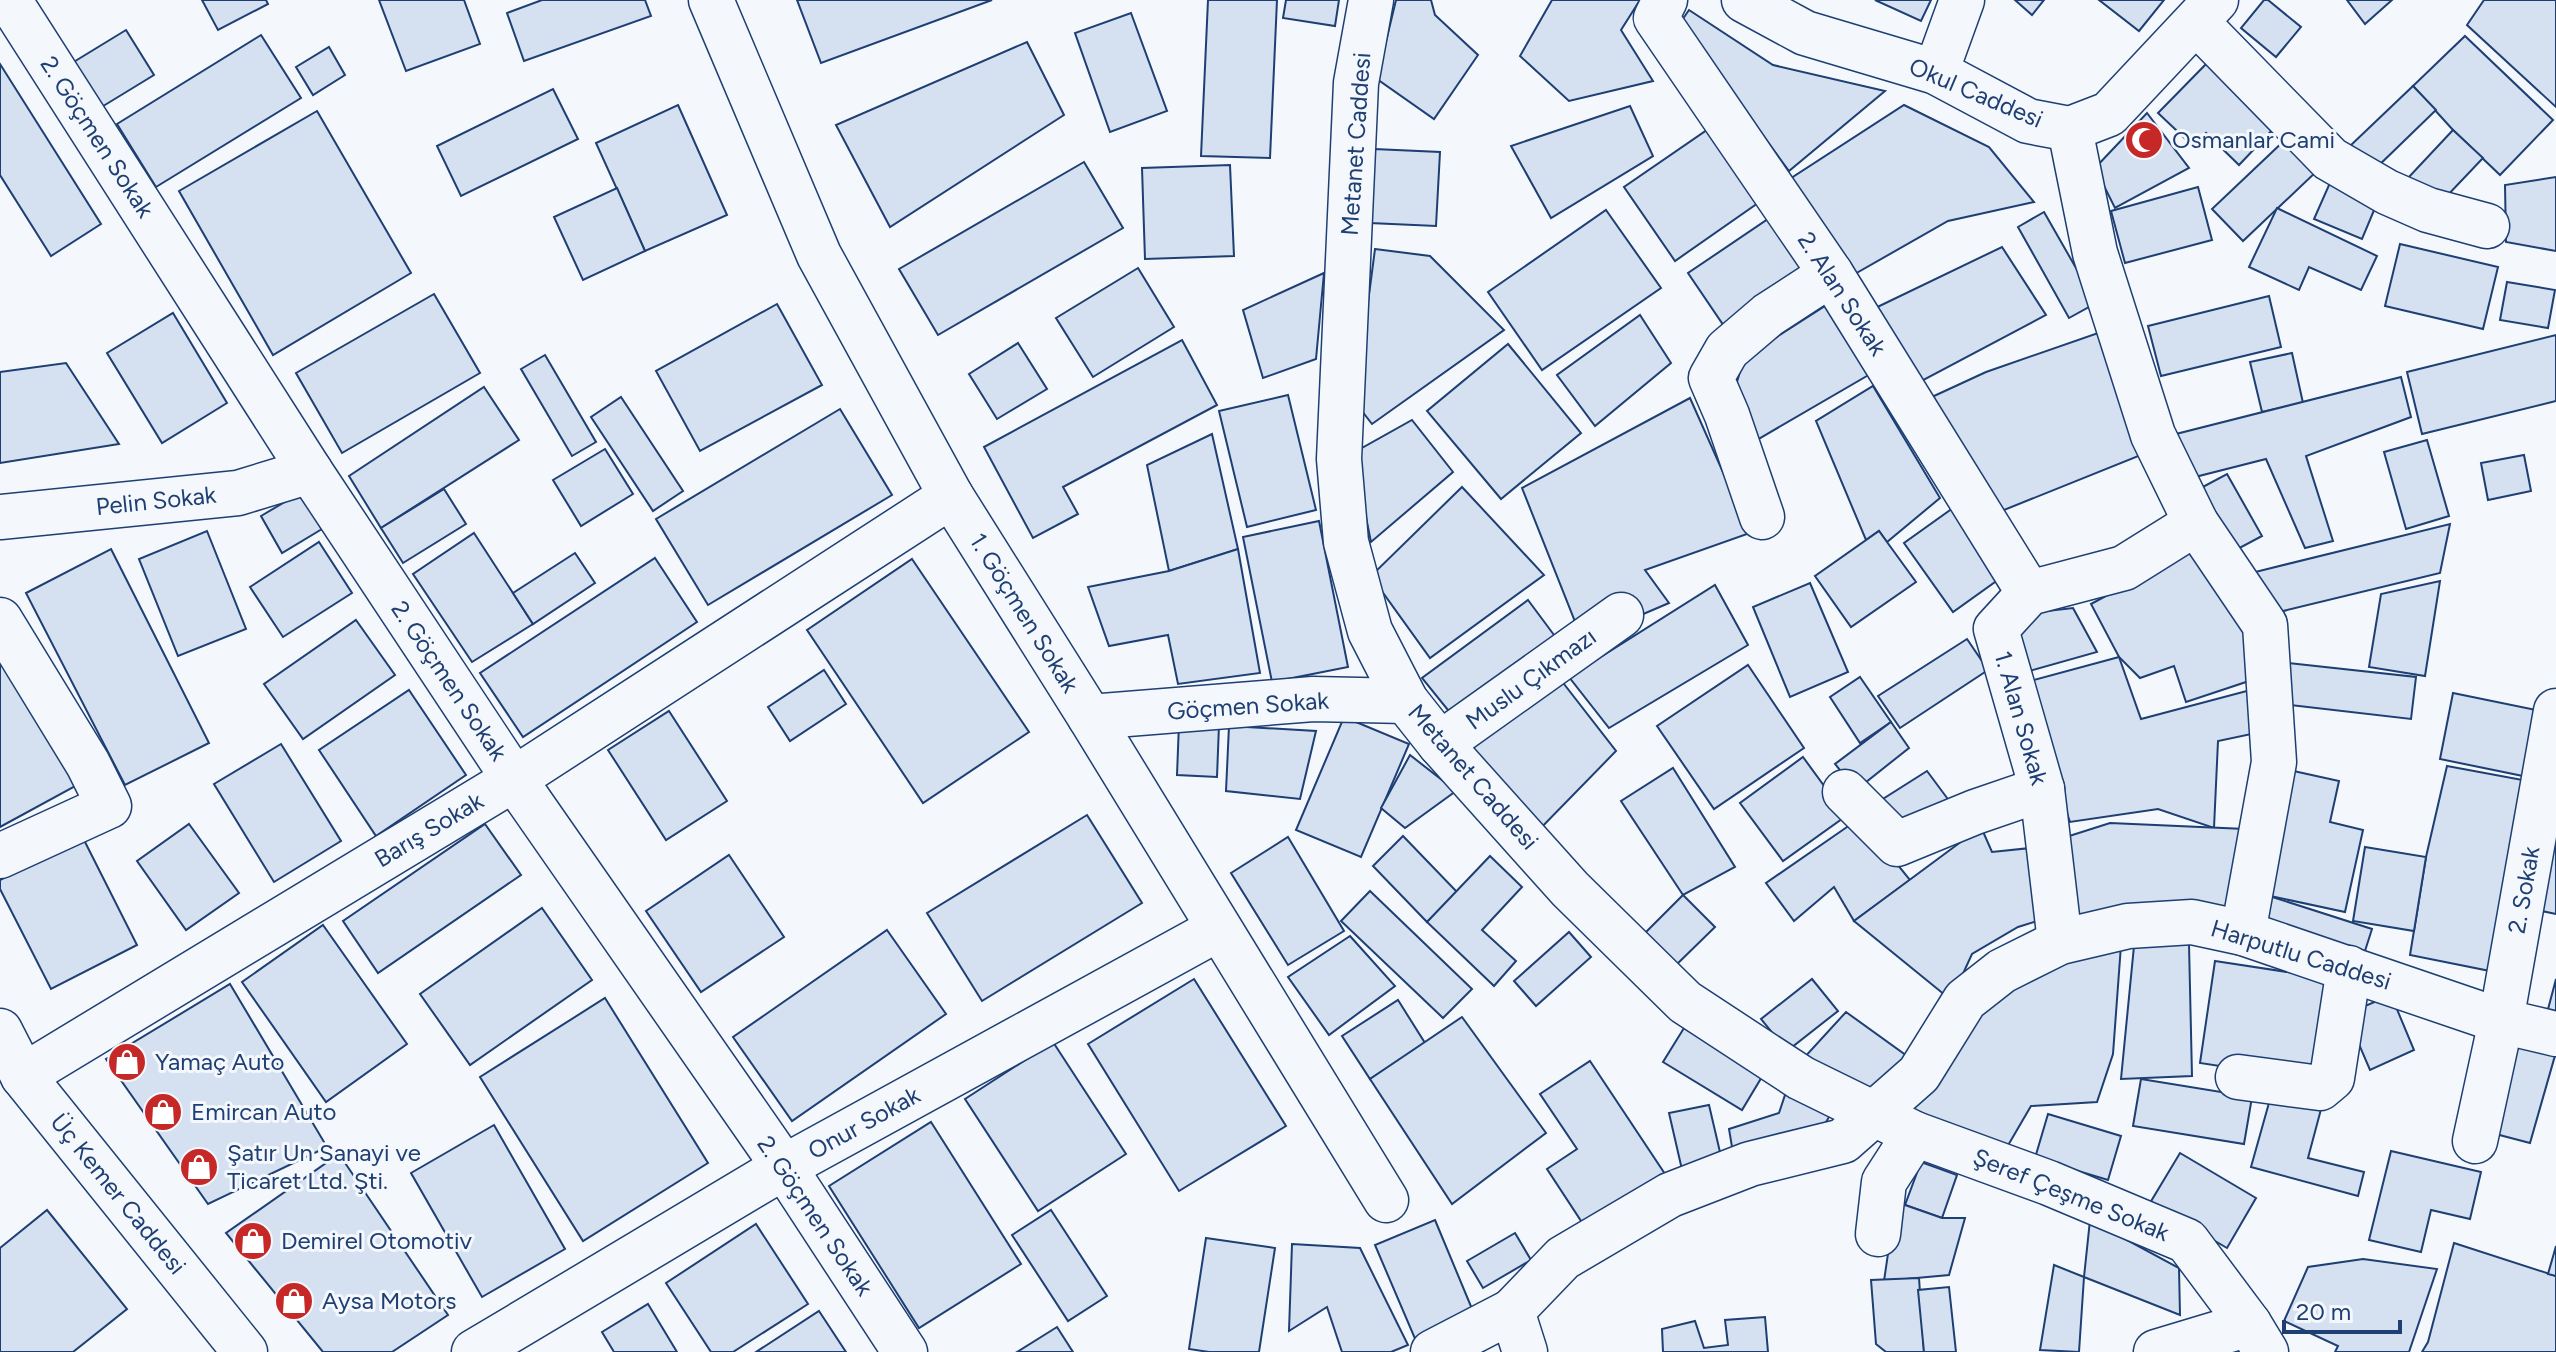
<svg xmlns="http://www.w3.org/2000/svg" width="2556" height="1352" viewBox="0 0 2556 1352" font-family="Figtree,sans-serif">
<style>
.building{fill:#d5e0f0;stroke:#1d3f73;stroke-width:2}
.lines{fill:none;stroke-linecap:round;stroke-linejoin:round}
.minor-casing{stroke:#1d3f73;stroke-width:47}
.major-casing{stroke:#1d3f73;stroke-width:47}
.minor{stroke:#f4f7fb;stroke-width:44}
.major{stroke:#f4f7fb;stroke-width:44}
.labels{text-anchor:middle;stroke-width:6;stroke-linejoin:round;paint-order:stroke}
.street-label{font-size:24px;fill:#1d3f73;stroke:#f4f7fb}
.poi-label{font-size:24px;fill:#1d3f73;stroke:#f4f7fb;text-anchor:start}
</style>
<rect width="100%" height="100%" fill="#f4f7fb"/>
<g class="building">
<polygon points="202,0 266,0 268,4 218,30"/>
<polygon points="379,0 464,0 480,44 406,71"/>
<polygon points="542,0 645,0 651,16 524,61 507,13"/>
<polygon points="797,0 992,0 821,63"/>
<polygon points="1208,0 1277,0 1270,158 1201,156"/>
<polygon points="1286,0 1339,0 1335,26 1283,18"/>
<polygon points="1396,0 1431,0 1435,15 1478,55 1434,119 1377,79"/>
<polygon points="1552,0 1640,0 1621,30 1653,81 1569,101 1520,56"/>
<polygon points="1875,0 1931,0 1921,21"/>
<polygon points="2015,0 2044,0 2032,15"/>
<polygon points="2099,0 2164,0 2139,31"/>
<polygon points="2264,0 2268,0 2301,27 2276,57 2241,28"/>
<polygon points="2347,0 2392,0 2365,24"/>
<polygon points="2484,0 2556,0 2556,107 2467,25"/>
<polygon points="1689,10 1773,65 1885,91 1789,171 1680,23"/>
<polygon points="1131,13 1167,111 1110,132 1075,33"/>
<polygon points="126,30 154,75 100,108 72,63"/>
<polygon points="261,35 301,98 156,187 117,124"/>
<polygon points="2465,36 2553,120 2500,175 2453,130 2413,86"/>
<polygon points="1027,42 1064,115 890,227 836,125"/>
<polygon points="329,47 345,75 313,95 296,67"/>
<polygon points="2210,60 2278,124 2239,165 2206,133 2193,146 2158,113"/>
<polygon points="0,64 101,224 51,256 0,175"/>
<polygon points="2413,86 2436,110 2374,170 2350,146"/>
<polygon points="553,89 578,139 461,196 437,146"/>
<polygon points="678,105 727,215 645,251 596,143"/>
<polygon points="1904,105 1989,147 2034,202 1948,221 1853,275 1782,184"/>
<polygon points="1630,106 1653,156 1551,218 1511,146"/>
<polygon points="317,111 411,273 273,355 179,191"/>
<polygon points="2147,113 2189,168 2115,208 2095,168"/>
<polygon points="1707,130 1758,203 1675,261 1624,187"/>
<polygon points="2453,130 2483,158 2445,198 2408,178"/>
<polygon points="2287,138 2318,170 2243,241 2212,209"/>
<polygon points="1374,149 1440,152 1436,226 1370,223"/>
<polygon points="1084,162 1123,228 938,335 899,269"/>
<polygon points="1230,165 1234,256 1145,259 1142,168"/>
<polygon points="2333,176 2380,196 2362,239 2314,219"/>
<polygon points="2556,177 2556,251 2506,242 2505,185"/>
<polygon points="2198,187 2212,240 2125,263 2111,211"/>
<polygon points="617,188 645,251 583,280 554,217"/>
<polygon points="2277,208 2377,256 2361,290 2309,267 2299,290 2249,267"/>
<polygon points="1606,210 1661,288 1542,370 1488,292"/>
<polygon points="2044,212 2096,303 2069,318 2018,227"/>
<polygon points="1771,217 1809,272 1726,329 1688,273"/>
<polygon points="2400,244 2498,267 2483,329 2385,306"/>
<polygon points="2002,247 2046,315 1914,385 1867,312"/>
<polygon points="1375,249 1430,256 1504,330 1372,424 1355,402"/>
<polygon points="1138,268 1174,327 1093,377 1056,318"/>
<polygon points="1324,273 1316,359 1263,378 1243,310"/>
<polygon points="2507,282 2555,290 2548,328 2500,320"/>
<polygon points="434,294 480,373 342,453 296,373"/>
<polygon points="2269,296 2281,347 2161,376 2148,326"/>
<polygon points="777,304 822,385 700,451 656,371"/>
<polygon points="1825,306 1872,373 1755,441 1732,399 1744,358"/>
<polygon points="173,313 227,403 162,443 107,353"/>
<polygon points="1640,315 1671,363 1595,426 1557,375"/>
<polygon points="2101,332 2141,455 1994,514 1921,402 1986,372"/>
<polygon points="2556,335 2556,401 2422,434 2407,372"/>
<polygon points="1182,340 1217,405 1063,487 1078,514 1033,538 984,447"/>
<polygon points="1018,343 1047,389 997,419 969,374"/>
<polygon points="1508,344 1581,433 1501,499 1427,411"/>
<polygon points="2292,353 2303,403 2262,412 2250,362"/>
<polygon points="545,355 596,442 572,456 521,369"/>
<polygon points="66,363 119,444 0,463 0,372"/>
<polygon points="2401,377 2411,417 2306,456 2333,541 2305,548 2266,459 2195,477 2176,434"/>
<polygon points="1873,386 1940,498 1887,542 1879,531 1866,540 1816,421"/>
<polygon points="484,387 519,440 381,528 349,476"/>
<polygon points="1288,395 1316,510 1247,527 1219,411"/>
<polygon points="621,397 683,491 653,511 591,417"/>
<polygon points="1690,398 1750,533 1645,570 1669,603 1634,618 1578,629 1522,488"/>
<polygon points="840,409 892,495 708,605 656,519"/>
<polygon points="1412,420 1453,472 1371,542 1353,453"/>
<polygon points="1212,434 1238,549 1169,571 1147,465"/>
<polygon points="2427,440 2449,516 2406,529 2384,452"/>
<polygon points="605,449 633,494 581,526 553,480"/>
<polygon points="2524,455 2531,491 2488,500 2481,463"/>
<polygon points="2227,474 2262,536 2234,551 2199,489"/>
<polygon points="1462,487 1544,575 1430,658 1371,576"/>
<polygon points="444,489 466,524 403,563 381,528"/>
<polygon points="300,493 322,529 282,553 261,516"/>
<polygon points="1953,508 2002,577 1953,612 1904,543"/>
<polygon points="1319,521 1348,667 1272,682 1243,537"/>
<polygon points="2450,524 2440,573 2275,613 2247,574"/>
<polygon points="207,531 246,629 178,656 139,559"/>
<polygon points="1879,531 1916,582 1851,627 1815,576"/>
<polygon points="474,533 533,624 472,662 413,574"/>
<polygon points="319,542 352,593 283,637 250,587"/>
<polygon points="2200,545 2242,622 2261,677 2186,702 2174,666 2140,678 2119,657 2091,604"/>
<polygon points="111,549 209,743 125,785 26,593"/>
<polygon points="1238,549 1260,673 1178,684 1168,635 1109,646 1088,587 1169,571"/>
<polygon points="575,553 595,583 533,624 513,593"/>
<polygon points="655,558 697,622 523,737 480,673"/>
<polygon points="912,559 1029,732 923,803 807,630"/>
<polygon points="2440,581 2425,676 2369,667 2381,594"/>
<polygon points="1810,583 1848,672 1790,697 1753,607"/>
<polygon points="1715,585 1748,645 1609,728 1569,677"/>
<polygon points="1528,600 1557,639 1456,720 1422,678"/>
<polygon points="2073,608 2097,652 2026,672 2013,641 2029,613"/>
<polygon points="356,620 395,675 303,739 264,684"/>
<polygon points="1967,639 1988,670 1900,728 1878,696"/>
<polygon points="2119,657 2141,719 2258,688 2261,732 2218,741 2214,828 2158,809 2070,822 2023,683"/>
<polygon points="0,658 81,783 0,827"/>
<polygon points="2279,662 2416,677 2411,719 2274,703"/>
<polygon points="1748,665 1804,748 1714,809 1657,726"/>
<polygon points="824,670 846,704 790,741 768,707"/>
<polygon points="1557,675 1616,751 1535,834 1467,747"/>
<polygon points="1860,677 1891,722 1860,743 1830,697"/>
<polygon points="409,690 466,775 376,836 319,750"/>
<polygon points="2453,693 2536,710 2523,776 2440,759"/>
<polygon points="669,711 727,801 666,840 608,750"/>
<polygon points="1344,717 1409,744 1361,857 1296,830"/>
<polygon points="1891,722 1909,748 1856,790 1835,764"/>
<polygon points="1179,723 1219,725 1217,777 1177,775"/>
<polygon points="1229,726 1316,731 1300,799 1226,791"/>
<polygon points="281,744 341,841 274,882 214,784"/>
<polygon points="1410,755 1456,791 1405,828 1381,808"/>
<polygon points="1803,757 1846,816 1783,861 1740,803"/>
<polygon points="2447,766 2528,781 2490,971 2410,955 2426,857"/>
<polygon points="1673,768 1735,867 1683,895 1621,801"/>
<polygon points="2289,770 2339,781 2330,822 2363,830 2345,912 2261,894"/>
<polygon points="1927,771 1956,810 1901,835 1875,804"/>
<polygon points="1087,815 1142,903 982,1001 927,913"/>
<polygon points="1860,818 1910,880 1854,921 1834,887 1794,921 1766,883"/>
<polygon points="2110,823 2245,829 2233,915 2072,921 2063,838"/>
<polygon points="189,824 239,893 186,930 137,861"/>
<polygon points="485,824 521,875 378,973 343,921"/>
<polygon points="1981,827 1992,852 2040,847 2056,915 2018,927 1972,954 1951,1000 1854,921"/>
<polygon points="1403,836 1457,892 1427,922 1373,866"/>
<polygon points="2556,836 2556,914 2537,910"/>
<polygon points="1288,837 1344,931 1288,965 1231,873"/>
<polygon points="83,838 137,945 51,989 0,889 0,880"/>
<polygon points="2365,847 2426,857 2414,931 2353,921"/>
<polygon points="729,855 784,937 701,992 646,911"/>
<polygon points="1490,856 1522,887 1482,930 1516,961 1494,986 1427,922"/>
<polygon points="1370,891 1472,989 1443,1018 1341,921"/>
<polygon points="1683,895 1715,927 1672,969 1641,937"/>
<polygon points="2266,895 2372,929 2364,954 2258,920"/>
<polygon points="542,908 592,980 470,1065 420,994"/>
<polygon points="323,925 407,1044 326,1102 242,982"/>
<polygon points="887,930 946,1014 792,1121 733,1037"/>
<polygon points="1569,932 1591,957 1536,1006 1514,981"/>
<polygon points="1350,936 1395,986 1329,1035 1288,977"/>
<polygon points="2189,944 2192,1076 2121,1079 2134,946"/>
<polygon points="2121,945 2113,1054 2097,1102 2031,1106 2003,1154 1903,1105 2011,981"/>
<polygon points="2215,961 2333,979 2317,1081 2200,1063"/>
<polygon points="1194,979 1286,1126 1179,1191 1088,1044"/>
<polygon points="1812,979 1838,1011 1787,1051 1761,1019"/>
<polygon points="2556,979 2556,1015 2547,1013"/>
<polygon points="230,984 327,1147 208,1204 106,1059"/>
<polygon points="2391,995 2414,1050 2370,1070 2346,1014"/>
<polygon points="605,998 708,1163 583,1241 480,1077"/>
<polygon points="1398,1000 1425,1043 1370,1079 1342,1036"/>
<polygon points="1846,1012 1907,1056 1871,1103 1802,1060"/>
<polygon points="1462,1017 1546,1133 1452,1204 1370,1079"/>
<polygon points="1684,1028 1763,1075 1742,1110 1663,1062"/>
<polygon points="2515,1038 2556,1052 2530,1143 2488,1132"/>
<polygon points="1053,1042 1126,1154 1038,1211 965,1099"/>
<polygon points="1590,1061 1667,1177 1587,1230 1547,1169 1577,1149 1540,1094"/>
<polygon points="2141,1079 2252,1097 2244,1144 2133,1126"/>
<polygon points="2274,1085 2324,1098 2308,1158 2364,1172 2358,1196 2251,1167"/>
<polygon points="1787,1089 1832,1112 1819,1134 1734,1159 1729,1129 1779,1113"/>
<polygon points="1709,1105 1723,1165 1683,1174 1669,1113"/>
<polygon points="2048,1114 2121,1136 2108,1180 2035,1158"/>
<polygon points="931,1122 1021,1264 919,1328 829,1186"/>
<polygon points="494,1125 565,1249 482,1297 411,1173"/>
<polygon points="2391,1151 2481,1172 2470,1219 2431,1210 2421,1252 2369,1240"/>
<polygon points="2180,1153 2256,1198 2227,1248 2150,1203"/>
<polygon points="339,1154 448,1315 392,1352 323,1352 226,1233"/>
<polygon points="1921,1162 1957,1175 1942,1218 1905,1205"/>
<polygon points="1905,1205 1942,1218 1965,1218 1949,1275 1884,1281 1895,1206"/>
<polygon points="47,1210 127,1309 73,1352 0,1352 0,1248"/>
<polygon points="1051,1210 1107,1296 1068,1321 1012,1235"/>
<polygon points="1435,1220 1475,1316 1416,1341 1375,1245"/>
<polygon points="2090,1220 2179,1268 2180,1315 2084,1277"/>
<polygon points="756,1224 808,1304 733,1352 711,1352 666,1283"/>
<polygon points="1515,1233 1531,1260 1483,1288 1467,1261"/>
<polygon points="1206,1238 1275,1248 1259,1352 1209,1352 1189,1349"/>
<polygon points="2454,1243 2556,1276 2556,1352 2422,1352 2428,1342"/>
<polygon points="1292,1244 1360,1248 1408,1345 1391,1352 1342,1352 1327,1307 1289,1331"/>
<polygon points="2556,1246 2556,1276 2548,1274"/>
<polygon points="2363,1259 2437,1269 2409,1352 2335,1352 2338,1346 2284,1321 2308,1267"/>
<polygon points="2054,1265 2084,1277 2079,1352 2040,1350"/>
<polygon points="1919,1278 1924,1352 1886,1352 1876,1344 1871,1280"/>
<polygon points="1949,1287 1956,1352 1924,1352 1918,1290"/>
<polygon points="648,1304 677,1352 614,1352 602,1332"/>
<polygon points="819,1311 846,1352 756,1352"/>
<polygon points="1765,1317 1768,1352 1663,1352 1662,1329 1695,1321 1704,1348 1728,1345 1725,1320"/>
<polygon points="1057,1327 1073,1352 1017,1352"/>
</g>
<g class="lines">
<g class="minor-casing">
<g id="minor">
<polyline points="9,0 310,471 514,779 784,1167 905,1352"/>
<polyline points="711,0 819,255 951,496 1090,717 1386,1200"/>
<polyline points="1371,0 1356,83 1339,459 1346,542 1370,631 1406,701 1440,744 1570,889 1685,1002 1801,1078 1915,1134 2049,1183 2187,1241 2249,1324 2266,1352"/>
<polyline points="1665,0 1656,18 1831,274 2029,593"/>
<polyline points="1744,0 1805,33 1936,72 2028,121 2070,129 2109,114 2216,0"/>
<polyline points="2197,23 2330,159 2387,192 2428,210 2487,226"/>
<polyline points="1936,72 1962,0"/>
<polyline points="2070,129 2095,253 2153,435 2196,523 2265,625 2274,762 2243,933"/>
<polyline points="0,517 238,493 310,471"/>
<polyline points="1762,517 1727,415 1711,378 1727,350 1768,315 1831,274"/>
<polyline points="0,620 88,764 109,806 0,856"/>
<polyline points="1090,717 1313,699 1406,701"/>
<polyline points="1440,744 1621,615"/>
<polyline points="1845,792 1897,844 1975,812 2042,789"/>
<polyline points="2060,942 2042,789 1996,629 2029,593 2124,568 2196,523"/>
<polyline points="23,1076 514,779 951,496"/>
<polyline points="2238,1077 2320,1088 2332,1078 2349,968"/>
<polyline points="2475,1141 2501,1021 2556,711"/>
<polyline points="1878,1234 1884,1182 1915,1134"/>
<polyline points="474,1352 784,1167 1218,929"/>
<polyline points="1433,1352 1512,1311"/>
<polyline points="1525,1352 1512,1311 1563,1258 1670,1195 1750,1164 1843,1141 1919,1074 1965,1000 2002,971 2060,942 2128,926 2192,922 2243,933 2501,1021 2556,1034"/>
<polyline points="2156,1352 2249,1324"/>
</g>
</g>
<g class="major-casing">
<polyline id="major" points="0,1031 23,1076 245,1352"/>
</g>
<use href="#minor" class="minor"/>
<use href="#major" class="major"/>
</g>
<defs>
<g id="mosque-disc" transform="scale(2)"><circle r="9.5" fill="#c62828" stroke="#f4f7fb"/><path d="M3.5-4.9A6 6 0 1 0 3.5 4.9A5 5 0 1 1 3.5-4.9Z" fill="#fff"/></g>
<g id="shop-disc" transform="scale(2)"><circle r="9.5" fill="#c62828" stroke="#f4f7fb"/><path d="M-5-2.5h2.3a2.7 3.5 0 0 1 5.4 0H5L5.5 6h-11ZM-1.5-2.5h3a1.5 2.3 0 0 0-3 0Z" fill="#fff"/></g>
</defs>
<g fill-rule="evenodd">
<use href="#mosque-disc" x="2144" y="140"/>
<use href="#shop-disc" x="127" y="1062"/>
<use href="#shop-disc" x="163" y="1112"/>
<use href="#shop-disc" x="199" y="1167"/>
<use href="#shop-disc" x="253" y="1241"/>
<use href="#shop-disc" x="294" y="1301"/>
</g>
<g class="labels">
<g class="street-label">
<text transform="translate(1976 93) rotate(23)" y="8">Okul Caddesi</text>
<text transform="translate(97 137) rotate(57)" y="8">2. Göçmen Sokak</text>
<text transform="translate(1356 144) rotate(-86)" y="8">Metanet Caddesi</text>
<text transform="translate(1842 294) rotate(57)" y="8">2. Alan Sokak</text>
<text transform="translate(156 501) rotate(-6)" y="8">Pelin Sokak</text>
<text transform="translate(1024 613) rotate(58)" y="8">1. Göçmen Sokak</text>
<text transform="translate(1531 679) rotate(-36)" y="8">Muslu Çıkmazı</text>
<text transform="translate(449 681) rotate(56)" y="8">2. Göçmen Sokak</text>
<text transform="translate(1248 706) rotate(-4)" y="8">Göçmen Sokak</text>
<text transform="translate(2021 718) rotate(74)" y="8">1. Alan Sokak</text>
<text transform="translate(1473 777) rotate(49)" y="8">Metanet Caddesi</text>
<text transform="translate(429 830) rotate(-31)" y="8">Barış Sokak</text>
<text transform="translate(2524 890) rotate(-80)" y="8">2. Sokak</text>
<text transform="translate(2301 955) rotate(17)" y="8">Harputlu Caddesi</text>
<text transform="translate(864 1123) rotate(-29)" y="8">Onur Sokak</text>
<text transform="translate(118 1194) rotate(51)" y="8">Üç Kemer Caddesi</text>
<text transform="translate(2071 1195) rotate(22)" y="8">Şeref Çeşme Sokak</text>
<text transform="translate(815 1216) rotate(56)" y="8">2. Göçmen Sokak</text>
</g>
<g class="poi-label">
<text x="2172" y="148">Osmanlar Cami</text>
<text x="155" y="1070">Yamaç Auto</text>
<text x="191" y="1120">Emircan Auto</text>
<text x="227" y="1161">Şatır Un Sanayi ve<tspan x="227" dy="28">Ticaret Ltd. Şti.</tspan></text>
<text x="281" y="1249">Demirel Otomotiv</text>
<text x="322" y="1309">Aysa Motors</text>
</g>
</g>
<path d="M2284 1320v12h116v-12" fill="none" stroke="#1d3f73" stroke-width="4"/>
<text x="2296" y="1320" font-size="24" fill="#1d3f73" stroke="#f4f7fb" stroke-width="6" paint-order="stroke">20 m</text>
</svg>
